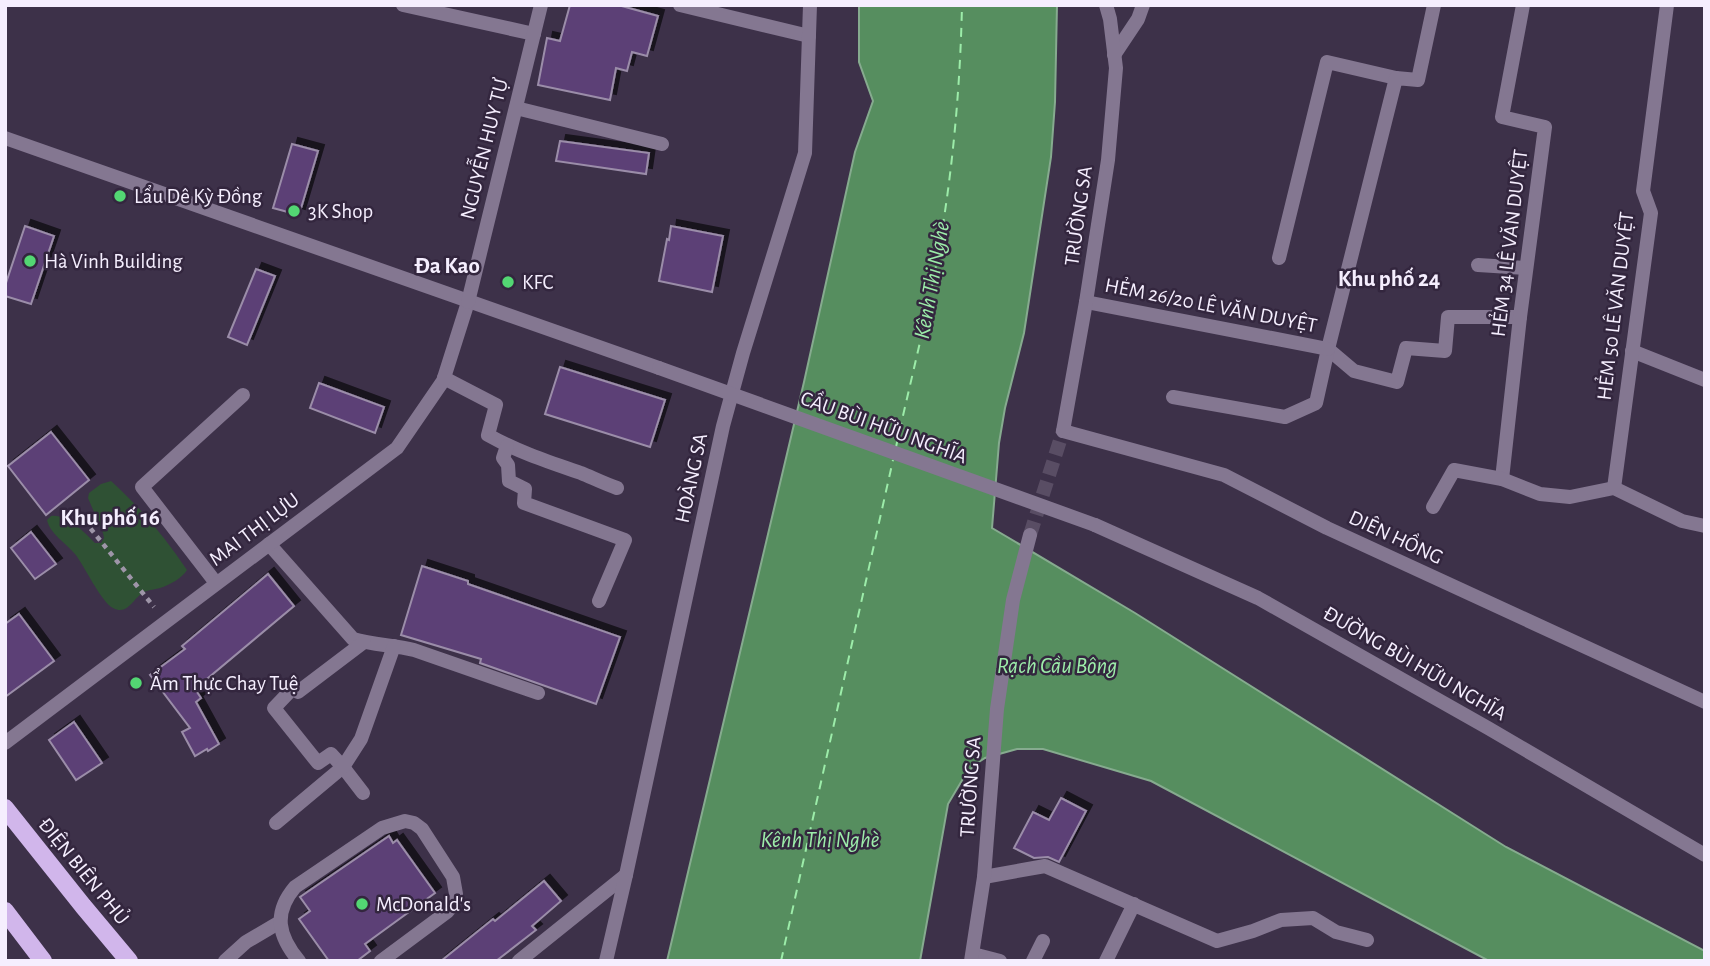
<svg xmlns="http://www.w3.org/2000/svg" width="1710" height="966" viewBox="0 0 1710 966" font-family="'Alegreya Sans',sans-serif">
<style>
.green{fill:#2f5134}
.water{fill:#568e5f;stroke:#86ab8f;stroke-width:2}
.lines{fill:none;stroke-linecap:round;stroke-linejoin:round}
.ferry{stroke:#9ceca9;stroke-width:2;stroke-dasharray:9 7;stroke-linecap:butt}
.building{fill:#5c4076;stroke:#9b8da9;stroke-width:2;filter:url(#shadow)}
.tertiary-tunnel{stroke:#594d64;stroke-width:14;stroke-dasharray:14 7;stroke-linecap:butt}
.path{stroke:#9e95a8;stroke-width:4.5;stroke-dasharray:5 5;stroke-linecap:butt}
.service{stroke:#847791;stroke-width:14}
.minor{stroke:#847791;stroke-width:14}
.tertiary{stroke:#847791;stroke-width:14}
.primary{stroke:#d1b6eb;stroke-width:18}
.tertiary-bridge{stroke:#847791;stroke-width:14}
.poi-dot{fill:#53d673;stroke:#33263e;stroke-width:2.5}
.labels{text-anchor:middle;stroke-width:5;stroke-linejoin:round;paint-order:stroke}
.street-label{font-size:21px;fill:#f5eefe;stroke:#33263e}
.poi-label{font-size:21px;fill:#f5eefe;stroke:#33263e;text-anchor:start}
.neighbourhood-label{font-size:23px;font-weight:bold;fill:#f5eefe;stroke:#33263e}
.water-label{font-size:23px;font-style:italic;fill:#9ceca9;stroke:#33263e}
</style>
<defs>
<filter id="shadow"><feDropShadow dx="6" dy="-6" stdDeviation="0" flood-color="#0009"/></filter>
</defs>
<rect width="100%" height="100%" fill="#3d3149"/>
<path class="green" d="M111 481C140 507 165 537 187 570 182 578 170 585 160 588 156 589 149 590 144 592 133 598 128 616 113 608 101 602 84 565 75 554 66 543 50 534 47 520L51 516C67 514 84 532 95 543H101L104 538 103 533 88 498 89 493 101 484Z"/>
<polygon class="water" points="859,5 1057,5 1055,102 1051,157 1024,333 1005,408 999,443 992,528 1135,613 1506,847 1705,951 1705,961 1489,961 1151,781 1043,749 1017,749 985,758 974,765 964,777 948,804 920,961 667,961 804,382 855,152 873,101 859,62"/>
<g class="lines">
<g class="ferry">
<path d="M896 447C908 392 922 337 933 281 951 190 960 97 962 5"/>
<polyline points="781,961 893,460"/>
</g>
</g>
<g class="building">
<polygon points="570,5 618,5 658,16 647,56 632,52 627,71 616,68 610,100 538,85 547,38 560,41"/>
<polygon points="560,141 649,153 646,174 556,161"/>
<polygon points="292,144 318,151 299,215 273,208"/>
<polygon points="25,226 54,236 31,304 5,296 5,286"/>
<polygon points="671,226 723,236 712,292 659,281 667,239 669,240"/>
<polygon points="256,269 275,276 247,345 228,337"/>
<polygon points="560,367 665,400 650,447 545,414"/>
<polygon points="319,383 384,407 375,433 310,408"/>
<polygon points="51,432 89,480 46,515 8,466"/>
<polygon points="31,532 56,564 35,579 11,548"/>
<polygon points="422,566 468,581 468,584 620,637 596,704 480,663 481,659 401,635"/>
<polygon points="268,574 294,606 195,689 201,698 196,702 219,744 208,751 207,749 195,756 182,732 190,728 150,675 185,649 182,646"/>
<polygon points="19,614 54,661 5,697 5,624"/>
<polygon points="74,722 102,763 76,780 49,740"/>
<polygon points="1061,798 1086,811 1059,862 1048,857 1034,858 1014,848 1033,812 1049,820"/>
<polygon points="389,836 393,843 397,840 435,893 365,944 370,951 357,961 329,961 299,919 310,911 300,897"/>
<polygon points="544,881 561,901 532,926 536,930 496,961 441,961 493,919 495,921"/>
</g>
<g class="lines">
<polyline class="tertiary-tunnel" points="1030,535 1063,431"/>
<polyline class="path" points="78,513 154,607"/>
<g class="service">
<polyline points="680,5 809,36"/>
<polyline points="1114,55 1138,19 1143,5"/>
<polyline points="516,108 662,144"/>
<polyline points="1279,258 1327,62 1396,78"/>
<polyline points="1478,265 1526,268"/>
<polyline points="1328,349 1354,371 1397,382 1406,348 1445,351 1448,317 1520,317"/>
<polyline points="1632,351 1705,380"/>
<path d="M444 378 496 405 488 435C518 452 549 462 581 473 593 478 605 484 617 488"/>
<polyline points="1173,397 1285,417 1316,403 1328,349 1396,78 1418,80 1434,5"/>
<polyline points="507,446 503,458 508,465 509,481 525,489 524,503 625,540 599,601"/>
<polyline points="1502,479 1520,317 1545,127 1502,117 1523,5"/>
<polyline points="1433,507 1454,470 1502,479 1540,494 1570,497 1614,488 1682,521 1705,526"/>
<path d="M269 544 353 639C373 645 394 645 414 650L538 693"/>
<polyline points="363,793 343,767 331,754 318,763 274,708 294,687 298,692 364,642"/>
<polyline points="276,823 343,767 361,739 394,646"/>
<polyline points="984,877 1045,866 1217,941 1253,931 1281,920 1313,918 1336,932 1367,940"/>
<polyline points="973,954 1000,961"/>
<polyline points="225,961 246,942 280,922"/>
<path d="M299 961C278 936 273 913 295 887L382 828 405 821 414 823 422 829 453 877 456 894 453 905 447 912 381 961"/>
<polyline points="1033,961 1043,941"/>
<polyline points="1106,961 1134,904"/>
</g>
<g class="minor">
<polyline points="403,5 534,34"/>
<polyline points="1086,302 1328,349"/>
<polyline points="1063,431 1224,475 1327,528 1705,702"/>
<polyline points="1614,488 1651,213 1643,191 1667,5"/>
<polyline points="216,583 142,487 243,395"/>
<polyline points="5,743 397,448 443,381 468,302"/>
<polyline points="519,961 626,875"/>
</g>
<g class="tertiary">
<polyline points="5,138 659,368"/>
<polyline points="468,302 541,5"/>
<polyline points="1063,431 1086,302 1108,160 1116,68 1110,19 1106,5"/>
<polyline points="1095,525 1258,598 1488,728 1705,855"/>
<polyline points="606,961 626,875 723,426 743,353 805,153 810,5"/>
<polyline points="971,961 984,877 997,709 1013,600 1030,535"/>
</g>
<g class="primary">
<polyline points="5,808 83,906 129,961"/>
<polyline points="5,911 43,961"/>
</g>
<polyline class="tertiary-bridge" points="659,368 1095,525"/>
</g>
<g class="poi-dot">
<circle cx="120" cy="196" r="7"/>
<circle cx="294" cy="211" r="7"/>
<circle cx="30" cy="261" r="7"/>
<circle cx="508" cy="282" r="7"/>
<circle cx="136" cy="683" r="7"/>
<circle cx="362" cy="904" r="7"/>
</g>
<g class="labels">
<g class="street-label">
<text transform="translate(484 149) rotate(-76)" y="7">NGUYỄN HUY TỰ</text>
<text transform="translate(1078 216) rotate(-82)" y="7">TRƯỜNG SA</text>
<text transform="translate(1509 243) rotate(-83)" y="7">HẺM 34 LÊ VĂN DUYỆT</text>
<text transform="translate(1211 305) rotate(11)" y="7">HẺM 26/20 LÊ VĂN DUYỆT</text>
<text transform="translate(1615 306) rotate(-83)" y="7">HẺM 50 LÊ VĂN DUYỆT</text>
<text transform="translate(884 427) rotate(20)" y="7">CẦU BÙI HỮU NGHĨA</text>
<text transform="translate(691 478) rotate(-78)" y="7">HOÀNG SA</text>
<text transform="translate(254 529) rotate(-37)" y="7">MAI THỊ LỰU</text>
<text transform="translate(1396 537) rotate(25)" y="7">DIÊN HỒNG</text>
<text transform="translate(1415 663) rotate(30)" y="7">ĐƯỜNG BÙI HỮU NGHĨA</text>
<text transform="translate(970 787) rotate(-86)" y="7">TRƯỜNG SA</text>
<text transform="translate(84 871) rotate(51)" y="7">ÐIỆN BIÊN PHỦ</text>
</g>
<g class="poi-label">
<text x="134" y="203">Lẩu Dê Kỳ Đồng</text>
<text x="308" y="218">3K Shop</text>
<text x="44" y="268">Hà Vinh Building</text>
<text x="522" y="289">KFC</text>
<text x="150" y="690">Ẩm Thực Chay Tuệ</text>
<text x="376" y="911">McDonald's</text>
</g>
<g class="neighbourhood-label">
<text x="447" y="273">Đa Kao</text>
<text x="1389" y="286">Khu phố 24</text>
<text x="110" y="525">Khu phố 16</text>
</g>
<g class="water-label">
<text transform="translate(931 280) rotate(-80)" y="8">Kênh Thị Nghè</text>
<text x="1057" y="673">Rạch Cầu Bông</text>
<text x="820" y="847">Kênh Thị Nghè</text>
</g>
</g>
<rect width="1710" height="966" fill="none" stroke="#f5eefe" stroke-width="14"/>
</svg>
